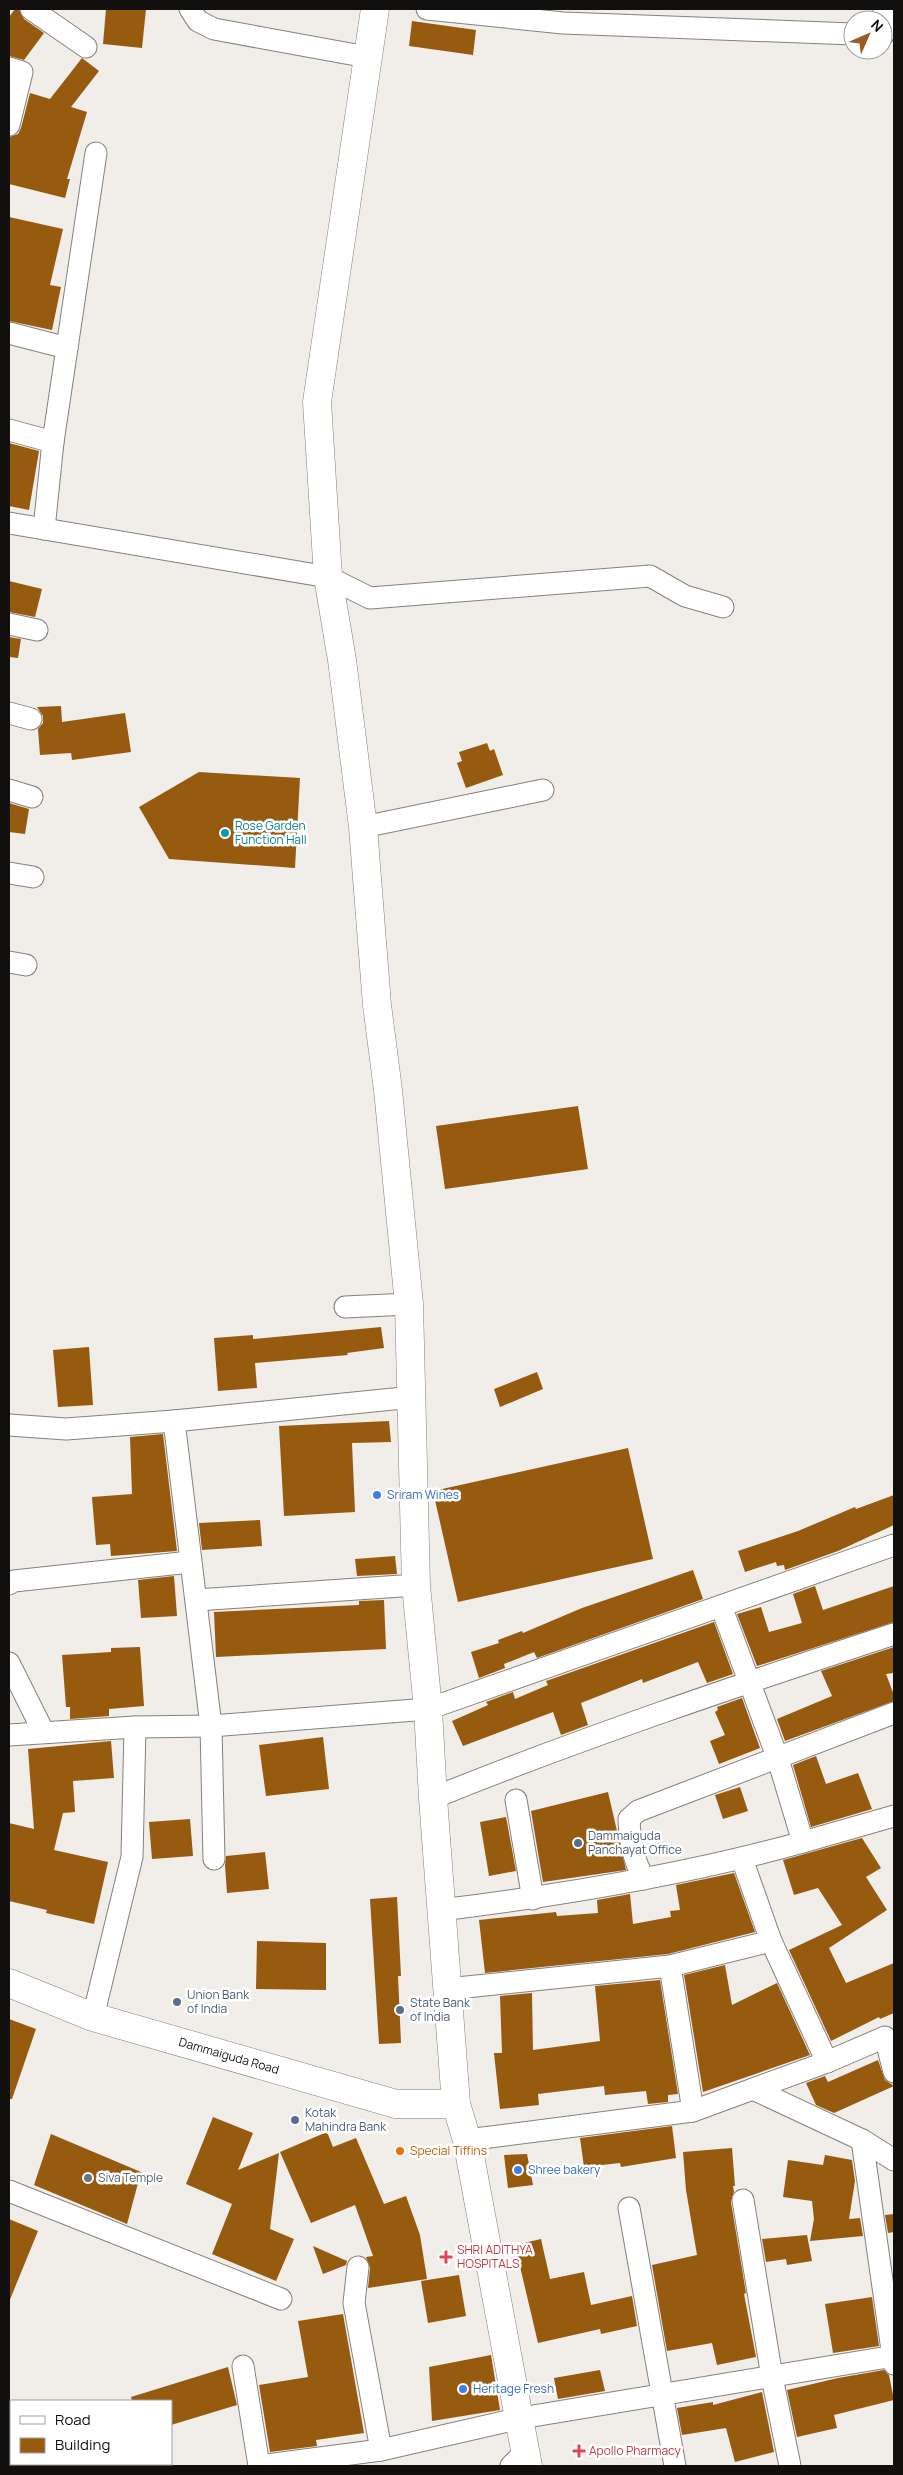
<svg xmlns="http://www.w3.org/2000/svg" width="903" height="2475" viewBox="0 0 903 2475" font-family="Manrope,sans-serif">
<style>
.building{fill:#975b10}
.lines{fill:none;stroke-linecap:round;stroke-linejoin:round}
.minor-casing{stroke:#85807c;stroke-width:23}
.tertiary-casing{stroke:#85807c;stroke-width:29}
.minor{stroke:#fff;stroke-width:21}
.tertiary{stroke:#fff;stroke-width:28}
.culture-dot{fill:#0f9aa8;stroke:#fff;stroke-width:2}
.shop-dot{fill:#3f7fe0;stroke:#fff;stroke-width:2}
.service-dot{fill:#5c6f8a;stroke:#fff;stroke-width:2}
.food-dot{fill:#e8710a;stroke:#fff;stroke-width:2}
.worship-dot{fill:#6b7280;stroke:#fff;stroke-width:2}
.health-dot{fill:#e0444e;stroke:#fff;stroke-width:2}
.labels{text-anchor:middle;stroke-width:5;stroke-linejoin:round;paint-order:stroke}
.culture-label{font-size:12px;fill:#0d838f;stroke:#fff;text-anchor:start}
.shop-label{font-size:12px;fill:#366cbe;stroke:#fff;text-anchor:start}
.service-label{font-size:12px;fill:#4e5e75;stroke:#fff;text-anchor:start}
.street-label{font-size:12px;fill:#12100f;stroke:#fff}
.food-label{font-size:12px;fill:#c56008;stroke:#fff;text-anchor:start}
.worship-label{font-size:12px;fill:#5b616d;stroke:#fff;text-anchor:start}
.health-label{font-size:12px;fill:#be3a42;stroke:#fff;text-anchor:start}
</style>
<rect width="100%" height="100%" fill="#f1ede8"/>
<g class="building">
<polygon points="15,9 19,9 24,19 44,33 24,60 9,56 9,17"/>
<polygon points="106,9 146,9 142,48 103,44"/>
<polygon points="412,21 476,30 473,55 409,46"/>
<polygon points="82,58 99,71 71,107 87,112 67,179 70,179 65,198 9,184 9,137 18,134 21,128 30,93 50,99"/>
<polygon points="9,217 63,229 50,285 61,287 52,330 9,321"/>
<polygon points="9,443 39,451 29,510 9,506"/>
<polygon points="9,581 42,589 35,617 9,612"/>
<polygon points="9,637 21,639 18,658 9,657"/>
<polygon points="61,706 62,722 125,713 131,752 72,760 71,753 40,755 38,729 43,723 43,716 37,707"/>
<polygon points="487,743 490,751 494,749 503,775 466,788 457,763 462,761 459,752"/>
<polygon points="199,772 300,778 295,868 169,859 139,807"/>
<polygon points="9,803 29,809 25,834 9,832"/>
<polygon points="578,1106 588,1169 445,1189 436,1126"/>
<polygon points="381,1327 384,1348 347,1353 348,1355 255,1363 257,1388 218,1391 214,1338 253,1335 253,1339"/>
<polygon points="89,1347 93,1405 58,1407 53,1350"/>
<polygon points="537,1372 543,1389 500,1407 494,1389"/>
<polygon points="389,1421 391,1442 352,1443 355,1512 284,1516 279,1426"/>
<polygon points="163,1434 177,1551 111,1556 110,1544 96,1545 92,1497 132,1494 130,1437"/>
<polygon points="628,1448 653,1559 458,1602 433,1491"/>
<polygon points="894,1495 894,1525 838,1551 785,1570 784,1565 777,1566 776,1562 745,1572 738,1551 798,1531 855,1507 856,1509"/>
<polygon points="260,1520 262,1546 202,1550 199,1523"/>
<polygon points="395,1556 397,1574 357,1576 355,1559"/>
<polygon points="693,1570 703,1599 537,1658 534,1652 504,1664 505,1668 479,1678 471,1652 499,1643 498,1640 522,1631 523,1633 582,1608"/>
<polygon points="174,1576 177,1616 141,1618 138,1580"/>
<polygon points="815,1586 823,1610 894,1586 894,1622 757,1666 737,1614 761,1607 769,1632 802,1623 793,1594"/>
<polygon points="384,1600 386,1649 216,1657 214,1612 359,1605 359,1601"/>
<polygon points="714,1622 733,1674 707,1683 698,1662 643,1683 642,1679 581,1703 588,1725 561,1735 553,1712 463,1746 452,1721 488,1705 486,1702 513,1692 515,1699 548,1685 546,1681"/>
<polygon points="140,1647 144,1706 109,1709 109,1716 70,1719 70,1707 66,1707 62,1655 111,1652 111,1648"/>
<polygon points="894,1647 894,1673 886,1674 894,1695 894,1701 785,1741 777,1719 832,1696 821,1671"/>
<polygon points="742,1698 760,1748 719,1764 710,1741 725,1735 715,1712 718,1710 717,1707"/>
<polygon points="323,1737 329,1789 266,1796 259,1745"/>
<polygon points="111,1741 114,1778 73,1781 75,1812 63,1813 54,1850 108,1862 94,1924 46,1913 47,1910 9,1901 9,1823 34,1829 28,1749"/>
<polygon points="816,1756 826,1784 858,1773 872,1809 811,1827 793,1765"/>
<polygon points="740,1787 748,1811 723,1819 715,1795"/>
<polygon points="608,1792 626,1870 543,1882 531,1811"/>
<polygon points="506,1817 516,1871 489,1876 480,1822"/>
<polygon points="190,1819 193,1856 152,1859 149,1822"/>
<polygon points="862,1838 881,1868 866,1877 887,1910 829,1948 846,1983 894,1963 894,2013 880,2019 879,2017 831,2041 789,1950 842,1925 818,1888 794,1895 783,1860"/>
<polygon points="265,1852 269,1889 227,1893 225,1865 226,1856"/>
<polygon points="734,1873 755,1932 668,1954 485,1973 479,1920 556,1912 557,1916 598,1913 597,1900 630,1894 633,1924 671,1917 670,1911 680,1910 676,1885"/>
<polygon points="397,1897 401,1976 398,1976 401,2043 379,2044 370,1899"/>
<polygon points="257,1941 326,1943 326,1990 256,1989"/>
<polygon points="725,1965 732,2005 777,1983 810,2055 703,2092 684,1975"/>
<polygon points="660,1980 678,2094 668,2095 668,2102 648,2104 646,2091 605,2095 604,2086 538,2094 539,2105 500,2109 494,2053 502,2053 500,1996 532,1993 533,2050 600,2041 595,1986"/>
<polygon points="9,2019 36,2029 12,2099 9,2099"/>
<polygon points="878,2060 885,2080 894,2086 834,2113 816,2105 806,2083 825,2076 828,2082"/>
<polygon points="213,2117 253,2133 238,2170 279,2153 270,2229 294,2239 276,2281 212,2254 232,2204 186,2184"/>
<polygon points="672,2126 676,2158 621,2167 620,2163 584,2167 580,2138"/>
<polygon points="327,2132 333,2147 356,2138 384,2204 406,2196 420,2235 427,2279 368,2288 370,2268 366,2257 373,2256 355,2205 311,2223 280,2152"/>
<polygon points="51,2134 141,2172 127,2224 34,2185"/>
<polygon points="732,2148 735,2186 733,2186 734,2192 731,2202 746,2293 744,2294 756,2357 717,2365 712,2343 667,2351 652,2265 697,2255 686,2190 683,2152"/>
<polygon points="527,2154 533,2185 508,2188 504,2155"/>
<polygon points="825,2155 852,2160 855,2181 849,2219 860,2218 863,2236 810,2241 814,2219 812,2201 783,2197 788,2160 823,2165"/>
<polygon points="894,2214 894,2232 888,2233 885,2215"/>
<polygon points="9,2219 38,2231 9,2302"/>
<polygon points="807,2235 812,2261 787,2265 786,2259 766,2262 762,2239"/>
<polygon points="541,2239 550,2279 584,2272 591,2305 632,2296 637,2326 601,2334 600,2329 538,2343 515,2245"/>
<polygon points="313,2246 347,2261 346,2265 323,2274"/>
<polygon points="459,2275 466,2316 428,2323 421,2281"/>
<polygon points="872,2297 879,2346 833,2353 825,2304"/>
<polygon points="343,2314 364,2433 316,2440 317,2446 270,2452 259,2385 308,2377 298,2321"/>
<polygon points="491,2355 500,2410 432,2421 429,2367"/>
<polygon points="228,2367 237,2405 171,2425 171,2401 132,2401 131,2397"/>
<polygon points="600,2370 605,2391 558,2399 554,2378"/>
<polygon points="884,2370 889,2375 894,2400 834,2415 837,2428 797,2437 787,2390 838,2378"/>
<polygon points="762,2392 774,2452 735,2462 726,2428 682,2435 677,2408 713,2402 713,2405"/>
</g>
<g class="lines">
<g class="minor-casing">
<g id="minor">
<polyline points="31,9 86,47"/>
<polyline points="190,9 198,21 214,29 367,57"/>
<polyline points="427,9 563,23 853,34"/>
<polyline points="883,35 884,9"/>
<polyline points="9,68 22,72 9,125"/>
<polyline points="9,333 67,348"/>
<polyline points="9,430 53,442"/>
<polyline points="9,523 328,577 370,598 650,576 685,596 723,607"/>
<polyline points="44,529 53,442 96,153"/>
<polyline points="9,624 37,630"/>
<polyline points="9,713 31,719"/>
<polyline points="9,790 32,797"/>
<polyline points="363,827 543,790"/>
<polyline points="9,873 33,877"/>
<polyline points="9,962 26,965"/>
<polyline points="345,1307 409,1304"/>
<polyline points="174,1421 211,1726 214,1859"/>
<polyline points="9,1425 66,1429 174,1421 413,1397"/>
<polyline points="9,1584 14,1581 190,1562"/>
<polyline points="196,1600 416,1585"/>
<polyline points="9,1663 43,1731"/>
<polyline points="9,1735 135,1727 211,1726 428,1709 894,1545"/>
<path d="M433 1798C584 1737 739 1685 894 1634"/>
<polyline points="516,1800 533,1899"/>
<polyline points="803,1842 894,1816"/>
<polyline points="742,1859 771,1941 827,2062 753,2089"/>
<path d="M644 1879C633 1859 630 1842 629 1819L638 1811 894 1713"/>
<path d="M441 1910C563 1895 685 1875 803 1842L778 1759 721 1606"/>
<polyline points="670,1966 693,2111"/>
<polyline points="447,1989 670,1966 771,1941"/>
<polyline points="93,2017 132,1857 135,1727"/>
<polyline points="827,2062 885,2037 894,2072"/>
<polyline points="467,2140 693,2111 753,2089 862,2140 894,2160"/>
<polyline points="862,2140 894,2364"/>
<polyline points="9,2191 281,2299"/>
<polyline points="743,2200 772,2377 790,2466"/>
<polyline points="629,2208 675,2466"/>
<polyline points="358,2267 354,2303 381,2450"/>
<polyline points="243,2366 259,2466"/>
<polyline points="259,2466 381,2450 521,2418 894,2356"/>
<polyline points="511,2466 526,2451"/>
</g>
</g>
<g class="tertiary-casing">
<g id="tertiary">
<polyline points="375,9 317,402 328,577 342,660 363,827 377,1005 388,1090 409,1304 416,1585 428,1709 433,1798 456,2104 467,2140 528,2466"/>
<path id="s1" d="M9 1983 93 2017 396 2104H456"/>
</g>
</g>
<use href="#minor" class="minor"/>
<use href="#tertiary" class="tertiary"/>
</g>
<circle class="culture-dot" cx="225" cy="833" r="5"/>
<g class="shop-dot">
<circle cx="377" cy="1495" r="5"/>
<circle cx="518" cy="2170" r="5"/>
<circle cx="463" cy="2389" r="5"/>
</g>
<g class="service-dot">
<circle cx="578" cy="1843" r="5"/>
<circle cx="177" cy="2002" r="5"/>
<circle cx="400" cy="2010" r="5"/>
<circle cx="295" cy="2120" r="5"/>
</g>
<circle class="food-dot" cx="400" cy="2151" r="5"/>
<circle class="worship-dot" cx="88" cy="2178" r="5"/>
<g class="health-dot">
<path d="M443.5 2249.5h5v5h5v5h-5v5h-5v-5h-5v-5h5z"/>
<path d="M576.5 2443.5h5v5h5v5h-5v5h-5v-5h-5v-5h5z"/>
</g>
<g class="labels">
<g class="culture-label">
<text x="235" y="830">Rose Garden<tspan x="235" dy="14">Function Hall</tspan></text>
</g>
<g class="shop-label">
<text x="387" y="1499">Sriram Wines</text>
<text x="528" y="2174">Shree bakery</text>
<text x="473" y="2393">Heritage Fresh</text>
</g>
<g class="service-label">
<text x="588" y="1840">Dammaiguda<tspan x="588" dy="14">Panchayat Office</tspan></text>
<text x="187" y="1999">Union Bank<tspan x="187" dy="14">of India</tspan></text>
<text x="410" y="2007">State Bank<tspan x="410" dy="14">of India</tspan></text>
<text x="305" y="2117">Kotak<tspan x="305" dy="14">Mahindra Bank</tspan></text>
</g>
<g class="street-label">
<text dy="4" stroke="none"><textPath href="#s1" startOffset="232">Dammaiguda Road</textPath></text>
</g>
<g class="food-label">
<text x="410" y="2155">Special Tiffins</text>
</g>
<g class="worship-label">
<text x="98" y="2182">Siva Temple</text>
</g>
<g class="health-label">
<text x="457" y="2254">SHRI ADITHYA<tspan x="457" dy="14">HOSPITALS</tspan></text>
<text x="589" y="2455">Apollo Pharmacy</text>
</g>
</g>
<rect width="903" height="2475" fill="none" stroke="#12100f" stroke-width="20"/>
<rect x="10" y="2400" width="162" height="65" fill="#ffffff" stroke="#a09f9f"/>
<rect x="20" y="2416" width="25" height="8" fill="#ffffff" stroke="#a09f9f"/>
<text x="55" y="2425" font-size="15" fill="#12100f">Road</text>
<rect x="20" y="2438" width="25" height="15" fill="#975b10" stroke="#a09f9f"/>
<text x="55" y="2450" font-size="15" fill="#12100f">Building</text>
<g transform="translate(868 35) rotate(45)"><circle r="24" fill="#ffffff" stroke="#a09f9f"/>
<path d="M0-4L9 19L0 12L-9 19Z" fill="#9c5a26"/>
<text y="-8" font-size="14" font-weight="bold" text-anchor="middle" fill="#12100f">N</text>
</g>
</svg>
